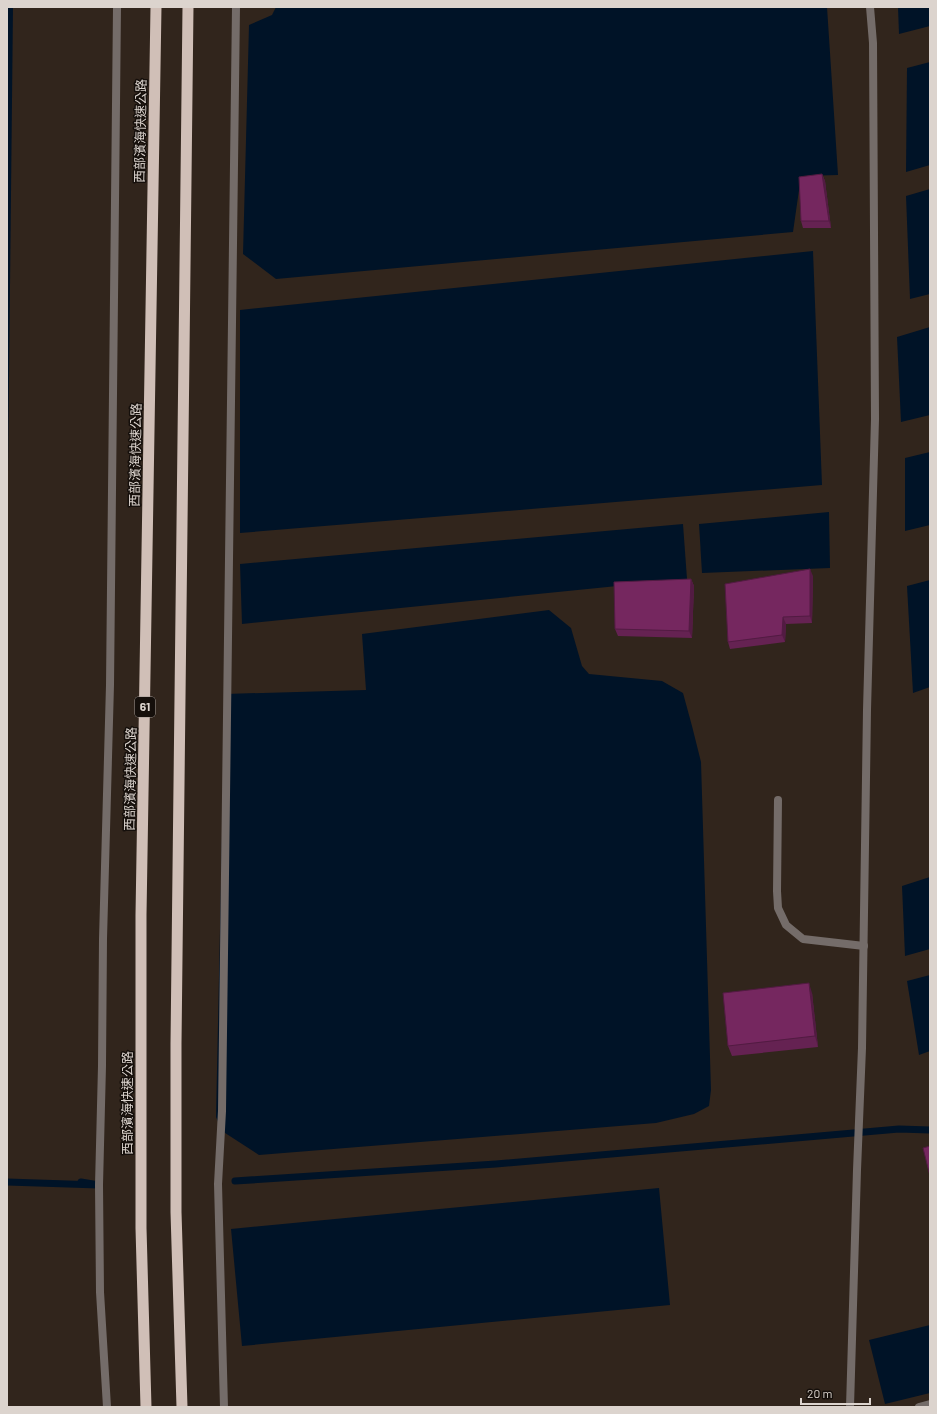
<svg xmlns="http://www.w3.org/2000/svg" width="937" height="1414" viewBox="0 0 937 1414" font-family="Barlow,'Noto Sans TC',sans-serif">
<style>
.water{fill:#001327}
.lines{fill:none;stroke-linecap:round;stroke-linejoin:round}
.stream{stroke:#001327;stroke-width:7}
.service{stroke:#746c69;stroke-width:8}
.minor{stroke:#746c69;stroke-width:8}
.tertiary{stroke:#746c69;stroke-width:8}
.trunk{stroke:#d0bfb7;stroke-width:11}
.wall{fill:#652252}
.shaded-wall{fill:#521b42}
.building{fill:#75275f;stroke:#521b42}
.labels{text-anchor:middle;stroke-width:3;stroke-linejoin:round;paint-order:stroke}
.shield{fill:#150f0b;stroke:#a09994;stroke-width:1}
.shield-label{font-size:12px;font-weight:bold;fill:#dcd4ce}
.street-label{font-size:13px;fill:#dcd4ce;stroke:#150f0b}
</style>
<rect width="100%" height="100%" fill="#31251c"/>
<g class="water">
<polygon points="7,7 13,7 7,567"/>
<polygon points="276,7 827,7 838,175 801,176 793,232 276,279 243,254 249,25 272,15"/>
<polygon points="898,7 930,7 930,26 899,34"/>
<polygon points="930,62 930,165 906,172 907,68"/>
<polygon points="930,189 930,294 910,299 906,196"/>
<polygon points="813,251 822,485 240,533 240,310"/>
<polygon points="930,327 930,415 901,422 897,337"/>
<polygon points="930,452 930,525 905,531 905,458"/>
<polygon points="829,512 830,568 702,573 699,524"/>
<polygon points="683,524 687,579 242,624 240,564"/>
<polygon points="930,580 930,687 913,693 907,586"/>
<polygon points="549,610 571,628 582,666 589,674 662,681 683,693 692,726 701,762 711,1090 709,1106 694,1114 656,1123 259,1155 222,1131 216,1117 225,694 366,690 362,634"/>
<polygon points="930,877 930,949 905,956 902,886"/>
<polygon points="930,975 930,1051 919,1055 907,981"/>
<polygon points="659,1188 670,1305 242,1346 231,1229"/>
<polygon points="930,1325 930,1393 885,1404 869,1340"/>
</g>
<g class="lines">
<g class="stream">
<polyline points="235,1181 496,1164 899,1129 930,1130"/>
<polyline points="7,1182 99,1185 81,1182"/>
</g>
<g class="service">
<polyline points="778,800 777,891 778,908 786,925 803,939 864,946"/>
<polyline points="919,1407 930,1404"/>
</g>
<polyline class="minor" points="850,1407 857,1170 862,1048 867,710 875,419 873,43 870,7"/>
<g class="tertiary">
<polyline points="107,1407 100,1292 99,1185 102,1066 103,939 110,685 117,7"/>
<polyline points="224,1407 218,1184 222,1111 236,7"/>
</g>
<g class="trunk">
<polyline points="146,1407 141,1228 141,915 156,7"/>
<polyline points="182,1407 176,1212 176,1044 188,7"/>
</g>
</g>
<g class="wall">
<polygon points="822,174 825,181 831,228 803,228 801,221"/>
<polygon points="813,576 812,623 786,624 785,642 730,649 728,642"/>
<polygon points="691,579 694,586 692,638 618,636 615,629"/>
<polygon points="812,993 818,1047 732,1056 728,1046"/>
</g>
<g class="shaded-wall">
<polygon points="822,174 825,181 831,228 829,221"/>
<polygon points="810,569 813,576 812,623 810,616"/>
<polygon points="691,579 694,586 692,638 689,631"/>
<polygon points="783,617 786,624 785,642 782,635"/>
<polygon points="809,983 812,993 818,1047 815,1036"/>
</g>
<g class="building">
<polygon points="822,174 829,221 801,221 799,177"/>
<polygon points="810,569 810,616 783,617 782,635 728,642 725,584"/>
<polygon points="691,579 689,631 615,629 614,582"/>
<polygon points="809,983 815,1036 728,1046 723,993"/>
<polygon points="930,1146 930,1176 923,1148"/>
</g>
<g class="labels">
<rect class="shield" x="135" y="697" width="20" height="20" rx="3"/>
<g class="shield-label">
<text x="145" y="711">61</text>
</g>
<g class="street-label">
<text transform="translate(140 131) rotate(-89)" y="5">西部濱海快速公路</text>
<text transform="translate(135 455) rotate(-89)" y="5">西部濱海快速公路</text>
<text transform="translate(130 779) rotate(-89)" y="5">西部濱海快速公路</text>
<text transform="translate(127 1103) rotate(-90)" y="5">西部濱海快速公路</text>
</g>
</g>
<rect width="937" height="1414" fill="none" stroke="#dcd4ce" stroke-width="16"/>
<path d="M801 1398v6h69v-6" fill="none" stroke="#dcd4ce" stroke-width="2"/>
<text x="807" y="1398" font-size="12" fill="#dcd4ce" stroke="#150f0b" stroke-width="3" paint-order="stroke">20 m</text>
</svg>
